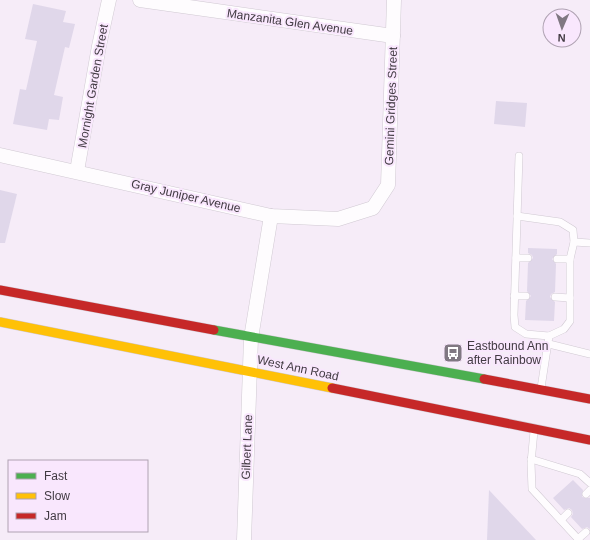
<svg xmlns="http://www.w3.org/2000/svg" width="590" height="540" viewBox="0 0 590 540" font-family="Helvetica,sans-serif">
<style>
.building{fill:#e0d7ea}
.lines{fill:none;stroke-linecap:round;stroke-linejoin:round}
.lane-casing{stroke:#d0c9d2;stroke-width:8}
.street-casing{stroke:#d0c9d2;stroke-width:15}
.fast-casing{stroke:#d0c9d2;stroke-width:10}
.slow-casing{stroke:#d0c9d2;stroke-width:10}
.jam-casing{stroke:#d0c9d2;stroke-width:10}
.lane{stroke:#fefcfe;stroke-width:7}
.street{stroke:#fefcfe;stroke-width:14}
.fast{stroke:#4caf50;stroke-width:9}
.slow{stroke:#ffc107;stroke-width:9}
.jam{stroke:#c62828;stroke-width:9}
.labels{text-anchor:middle;stroke-width:4;stroke-linejoin:round;paint-order:stroke}
.street-label{font-size:12px;fill:#413a42;stroke:#f9e7fd}
.poi-label{font-size:12px;fill:#413a42;stroke:#f9e7fd;text-anchor:start}
</style>
<rect width="100%" height="100%" fill="#f6ecf8"/>
<g class="building">
<polygon points="33,4 66,11 63,22 75,24 69,48 65,47 54,95 63,97 59,120 49,119 47,130 13,124 20,89 26,90 37,41 25,39"/>
<polygon points="496,101 527,103 525,127 494,124"/>
<polygon points="0,190 17,194 5,243 0,243"/>
<polygon points="528,248 557,249 557,254 552,259 556,264 555,292 551,294 550,297 555,302 554,321 525,320 526,301 531,296 527,291 528,263 533,258 532,255 528,253"/>
<polygon points="573,480 583,490 582,497 590,498 590,529 587,527 582,529 571,517 573,514 572,510 569,508 564,510 553,498"/>
<polygon points="489,490 536,540 487,540"/>
</g>
<g class="lines">
<g class="lane-casing">
<g id="lane">
<polyline points="519,156 514,315 515,327 526,334 549,336"/>
<polyline points="517,216 560,222 573,230 574,242"/>
<polyline points="516,258 528,258"/>
<polyline points="557,259 570,259"/>
<polyline points="514,296 526,296"/>
<polyline points="555,297 570,298"/>
<polyline points="549,344 590,354"/>
<polyline points="541,388 549,336 564,329 570,321 570,259 574,242 590,243"/>
<polyline points="534,431 531,463 532,489 579,540"/>
<polyline points="531,459 580,474 590,483"/>
<polyline points="586,494 590,490"/>
<polyline points="561,520 568,513"/>
<polyline points="578,539 586,532"/>
</g>
</g>
<g class="street-casing">
<g id="street">
<polyline points="140,0 393,36"/>
<polyline points="0,155 271,216 338,219 373,208 388,185 394,0"/>
<polyline points="77,171 99,46 109,0"/>
<polyline points="244,540 251,338 271,216"/>
</g>
</g>
<g class="fast-casing">
<polyline id="fast" points="214,330 484,379"/>
</g>
<g class="slow-casing">
<polyline id="slow" points="0,322 332,388"/>
</g>
<g class="jam-casing">
<g id="jam">
<polyline points="0,290 214,330"/>
<polyline points="484,379 590,399"/>
<polyline points="332,388 590,440"/>
</g>
</g>
<use href="#lane" class="lane"/>
<use href="#street" class="street"/>
<use href="#fast" class="fast"/>
<use href="#slow" class="slow"/>
<use href="#jam" class="jam"/>
</g>
<defs>
<g id="bus-square" transform="scale(1)"><rect x="-9" y="-9" width="18" height="18" rx="4" fill="#807882" stroke="#f9e7fd"/><path d="M-5-6H5V4H4V6H2V4H-2V6H-4V4H-5ZM-3.5-4V0h7V-4ZM-3.5 1.2v1.5H-2V1.2ZM2 1.2v1.5H3.5V1.2Z" fill="#fff"/></g>
</defs>
<g fill-rule="evenodd">
<use href="#bus-square" x="453" y="353"/>
</g>
<g class="labels">
<g class="street-label">
<text transform="translate(290 22) rotate(8)" y="4">Manzanita Glen Avenue</text>
<text transform="translate(93 86) rotate(-80)" y="4">Mornight Garden Street</text>
<text transform="translate(391 106) rotate(-88)" y="4">Gemini Gridges Street</text>
<text transform="translate(186 196) rotate(13)" y="4">Gray Juniper Avenue</text>
<text transform="translate(298 368) rotate(12)" y="4">West Ann Road</text>
<text transform="translate(247 447) rotate(-88)" y="4">Gilbert Lane</text>
</g>
<g class="poi-label">
<text x="467" y="350">Eastbound Ann<tspan x="467" dy="14">after Rainbow</tspan></text>
</g>
</g>
<rect x="8" y="460" width="140" height="72" fill="#f9e7fd" stroke="#afa2b2"/>
<rect x="16" y="473" width="20" height="6" fill="#4caf50" stroke="#afa2b2"/>
<text x="44" y="480" font-size="12" fill="#413a42">Fast</text>
<rect x="16" y="493" width="20" height="6" fill="#ffc107" stroke="#afa2b2"/>
<text x="44" y="500" font-size="12" fill="#413a42">Slow</text>
<rect x="16" y="513" width="20" height="6" fill="#c62828" stroke="#afa2b2"/>
<text x="44" y="520" font-size="12" fill="#413a42">Jam</text>
<g transform="translate(562 28) rotate(182)"><circle r="19" fill="#f9e7fd" stroke="#afa2b2"/>
<path d="M0-3L7 15L0 10L-7 15Z" fill="#807882"/>
<text y="-6" font-size="11" font-weight="bold" text-anchor="middle" fill="#413a42">N</text>
</g>
</svg>
